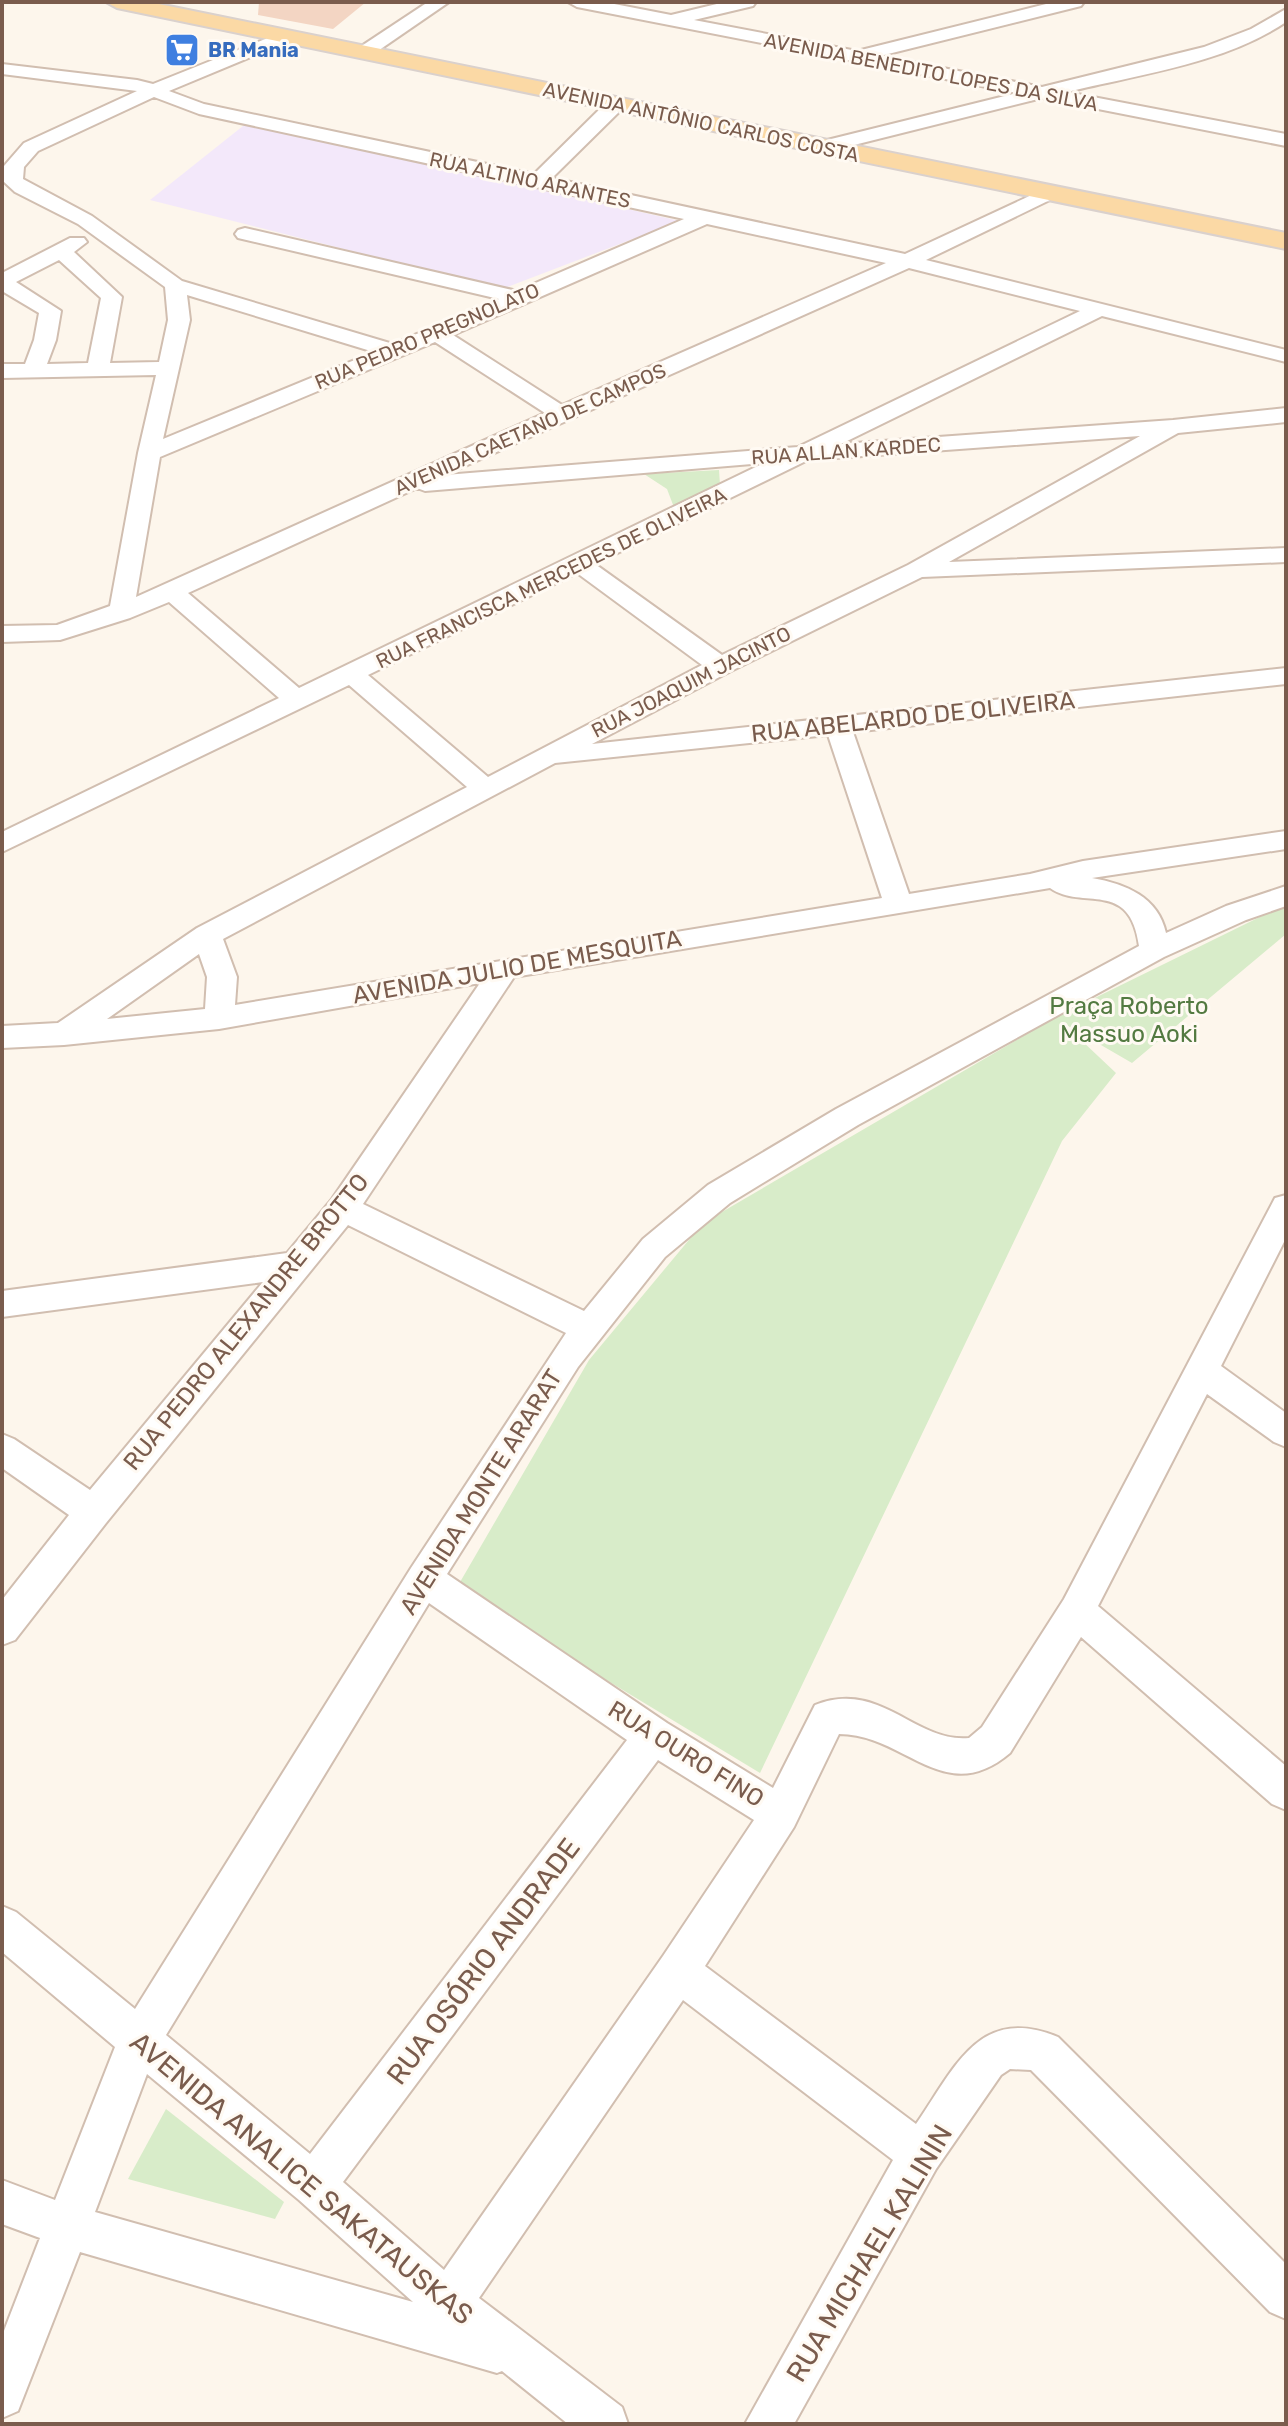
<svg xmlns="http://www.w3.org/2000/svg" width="1288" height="2426" viewBox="0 0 1288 2426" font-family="Rubik,sans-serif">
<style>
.education{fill:#f3e8fa}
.green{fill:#d8ecc9}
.building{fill:#f3d5c3}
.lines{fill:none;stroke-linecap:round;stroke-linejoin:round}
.minor-casing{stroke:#d1beb0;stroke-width:4}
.major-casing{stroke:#dad1cd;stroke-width:4}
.minor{fill:#fff;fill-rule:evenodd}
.major{fill:#fbd9a5;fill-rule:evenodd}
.labels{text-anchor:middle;stroke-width:6;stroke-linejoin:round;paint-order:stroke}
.far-shop-label{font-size:20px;font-weight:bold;fill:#366cbe;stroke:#fffaf3;text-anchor:start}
.far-street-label{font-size:20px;fill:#7a5c4d;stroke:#fffaf3}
.street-label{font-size:24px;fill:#7a5c4d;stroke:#fffaf3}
.park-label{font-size:24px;fill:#537a41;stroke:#fffaf3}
.near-street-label{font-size:28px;fill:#7a5c4d;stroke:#fffaf3}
</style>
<rect width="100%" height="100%" fill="#fdf6ec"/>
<polygon class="education" points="248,122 680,221 502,289 150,200"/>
<g class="green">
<polygon points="719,470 720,485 675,510 667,489 644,474"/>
<polygon points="1286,904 1286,934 1132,1063 1063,1023 1116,1073 1062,1141 760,1773 456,1589 589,1360 703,1223 1056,1017"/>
<polygon points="166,2109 284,2202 275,2219 128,2179"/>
</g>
<polygon class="building" points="259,2 366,2 333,29 258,15"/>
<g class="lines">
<g class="minor-casing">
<g id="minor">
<polygon points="428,2 449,2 369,57 357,57 354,53 357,49"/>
<path d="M568 2H604L671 15 725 2H756L753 6 694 20 857 51 1054 2H1084L1081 6 880 56 1042 87 1204 47 1251 29 1286 9V22C1223 64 1140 74 1067 92L1286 134V146L1042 98 822 153 812 147 815 143 1017 93 577 7Z"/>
<path d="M283 32 292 37 289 41 169 91 204 104 534 174 609 100H623L625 104 623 108 552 178 905 254 1049 187 1056 189 1059 193 1056 197 926 260 1286 350V362L1102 316 841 444 1173 420 1286 408V422L1178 433 949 562 1286 548V562L922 577 729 672 592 744 1286 668V684L853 732 909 894 1030 874 1083 861 1286 831V849L1092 878C1126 884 1158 897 1166 933L1226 906 1286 886V906L1246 920 1164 957 858 1125 730 1203 665 1257 578 1367 447 1574 667 1723 773 1788 815 1705C881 1679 914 1743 969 1738L982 1727 1064 1599 1275 1198 1286 1195V1238L1221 1366 1286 1413V1447L1274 1442 1207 1394 1098 1606 1286 1766V1810L1272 1804 1081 1637 1010 1753C944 1809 906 1734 839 1734L794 1827 705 1966 916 2124C955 2068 979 2004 1058 2037L1286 2264V2319L1270 2312 1031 2070 1010 2069 1001 2075 936 2169 794 2424H745L893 2160 683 2000 479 2298 622 2407 628 2424H568L502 2371 497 2373 80 2252 18 2411 2 2418V2336L40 2238 2 2224V2180L55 2200 115 2047 2 1952V1906L16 1912 135 2009 411 1568 566 1333 348 1225 106 1523 15 1640 2 1645V1600L69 1515 2 1468V1434L14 1439 90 1490 263 1282 2 1317V1291L287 1253 332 1199 480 983 219 1029 64 1045 2 1048V1026L58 1023 197 928 467 787 349 685 2 852V832L279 698 169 602 130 618 60 640 2 642V626L57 625 110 606 138 453 156 375 2 378V364H25L34 340 39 313 2 291V273L70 238H84L87 242 74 252 122 297 110 363 159 362 168 320 165 287 78 224 15 192 3 181 4 166 24 143 137 91 2 74V64L137 80 153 84ZM154 97 199 114 684 219 517 291 245 228 238 230 235 234 238 238 499 299 393 344 182 281 92 216 23 179 24 167 38 151ZM707 224 886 263 562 405 453 335ZM59 260 101 298 88 363 47 364 56 340 61 311 16 282ZM909 268 1080 311 798 447 445 475ZM187 295 374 352 163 439 190 320ZM435 342 545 413 136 597 160 457ZM1140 436 908 565 722 655 595 564 808 460ZM764 463 299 688 188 593 417 488 425 491ZM577 573 702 665 488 777 368 675ZM828 735 882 898 235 1005 237 977 223 939 555 763ZM1050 888C1082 911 1130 878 1139 946L836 1109 708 1185 643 1239 584 1311 363 1204 514 977ZM199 954 207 977 205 1009 107 1019ZM429 1603 627 1740 310 2154 166 2035ZM658 1760 754 1820 663 1956 444 2270 343 2182ZM147 2074 299 2200 413 2302 95 2212Z"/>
</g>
</g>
<g class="major-casing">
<polygon id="major" points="106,2 149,2 1286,233 1286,249 117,8"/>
</g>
<use href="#minor" class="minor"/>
<use href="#major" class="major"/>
</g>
<defs>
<g id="supermarket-square" transform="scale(1.8)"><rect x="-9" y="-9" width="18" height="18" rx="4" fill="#3f7fe0" stroke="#fffaf3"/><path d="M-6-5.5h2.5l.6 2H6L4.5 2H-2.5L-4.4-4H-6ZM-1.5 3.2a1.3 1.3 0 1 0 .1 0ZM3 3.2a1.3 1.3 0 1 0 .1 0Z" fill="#fff"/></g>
</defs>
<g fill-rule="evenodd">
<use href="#supermarket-square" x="182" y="50"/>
</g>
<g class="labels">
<g class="far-shop-label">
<text x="208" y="57">BR Mania</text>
</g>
<g class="far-street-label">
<text transform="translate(931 72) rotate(11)" y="7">AVENIDA BENEDITO LOPES DA SILVA</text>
<text transform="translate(701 122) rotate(12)" y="7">AVENIDA ANTÔNIO CARLOS COSTA</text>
<text transform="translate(530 180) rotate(12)" y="7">RUA ALTINO ARANTES</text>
<text transform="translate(427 336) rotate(-23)" y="7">RUA PEDRO PREGNOLATO</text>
<text transform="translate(530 429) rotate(-24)" y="7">AVENIDA CAETANO DE CAMPOS</text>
<text transform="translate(846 451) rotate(-4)" y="7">RUA ALLAN KARDEC</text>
<text transform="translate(551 578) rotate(-26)" y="7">RUA FRANCISCA MERCEDES DE OLIVEIRA</text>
<text transform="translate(691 682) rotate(-27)" y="7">RUA JOAQUIM JACINTO</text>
</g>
<g class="street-label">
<text transform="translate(913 717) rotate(-6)" y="8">RUA ABELARDO DE OLIVEIRA</text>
<text transform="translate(517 967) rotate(-10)" y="8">AVENIDA JULIO DE MESQUITA</text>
<text transform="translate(246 1322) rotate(-51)" y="8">RUA PEDRO ALEXANDRE BROTTO</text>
<text transform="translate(481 1492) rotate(-58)" y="8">AVENIDA MONTE ARARAT</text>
<text transform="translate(686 1754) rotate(32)" y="8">RUA OURO FINO</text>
</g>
<g class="park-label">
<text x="1129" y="1014">Praça Roberto<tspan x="1129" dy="28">Massuo Aoki</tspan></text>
</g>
<g class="near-street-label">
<text transform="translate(483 1961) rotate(-53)" y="10">RUA OSÓRIO ANDRADE</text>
<text transform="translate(302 2178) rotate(40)" y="10">AVENIDA ANALICE SAKATAUSKAS</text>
<text transform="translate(869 2253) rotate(-59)" y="10">RUA MICHAEL KALININ</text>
</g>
</g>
<rect width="1288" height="2426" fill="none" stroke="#7a5c4d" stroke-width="8"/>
</svg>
